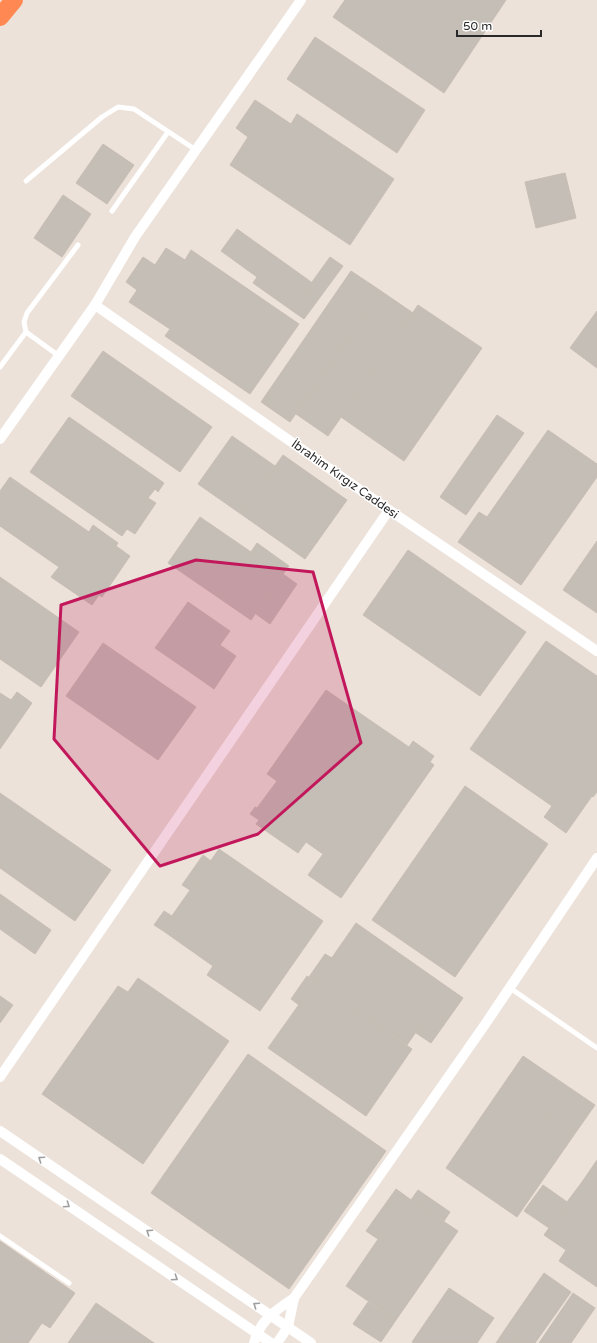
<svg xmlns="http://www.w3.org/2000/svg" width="597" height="1343" viewBox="0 0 597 1343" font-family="'Varela Round',sans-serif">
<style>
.building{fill:#c4beb6;stroke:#c8beb4}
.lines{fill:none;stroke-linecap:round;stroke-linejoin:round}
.lane{stroke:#fff;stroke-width:5}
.street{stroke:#fff;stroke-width:10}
.highway{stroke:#ff8853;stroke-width:18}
.oneway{stroke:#9f9f9f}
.marked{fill:#c2185b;fill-opacity:0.2;stroke:#c2185b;stroke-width:3;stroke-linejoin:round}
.labels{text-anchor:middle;stroke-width:3;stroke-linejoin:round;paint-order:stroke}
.street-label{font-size:12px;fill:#292929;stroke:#fff}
</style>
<rect width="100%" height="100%" fill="#ece2da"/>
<g class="building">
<polygon points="345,0 506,0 444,93 333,17"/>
<polygon points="315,37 425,110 397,153 287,79"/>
<polygon points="255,100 291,124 297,114 394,179 350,245 230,165 248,137 236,128"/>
<polygon points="103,144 134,165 107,204 76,183"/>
<polygon points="565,173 576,218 536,228 525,182"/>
<polygon points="63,195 91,214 62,257 34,238"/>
<polygon points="237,229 314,284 294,312 253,283 257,277 221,251"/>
<polygon points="166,248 185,260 191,250 299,324 250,394 165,336 170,329 129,302 137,290 126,282 143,257 155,265"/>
<polygon points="330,257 343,266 304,319 294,312 314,284 312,282"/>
<polygon points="351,271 381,291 290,422 261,402"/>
<polygon points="381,291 413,313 328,436 296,414"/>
<polygon points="418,305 482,348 404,461 341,417"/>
<polygon points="597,311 597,368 570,348"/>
<polygon points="103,351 212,427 180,472 71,396"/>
<polygon points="497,415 524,433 466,515 440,497"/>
<polygon points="69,417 164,483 158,492 155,489 148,498 156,503 135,534 127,529 122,536 30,472"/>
<polygon points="548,430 597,464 597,477 521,585 458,542 479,512 487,517"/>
<polygon points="232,436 275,466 241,514 198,484"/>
<polygon points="283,455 347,500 305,559 241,514"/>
<polygon points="10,477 89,532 93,525 118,543 116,546 130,556 102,597 99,595 92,605 51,577 59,567 0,526 0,491"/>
<polygon points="200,517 251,552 219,598 168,563"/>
<polygon points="597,541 597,613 563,590"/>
<polygon points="257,543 289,566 283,574 251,552"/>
<polygon points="408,550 526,632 480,696 363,615"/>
<polygon points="251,552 283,574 251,620 219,598"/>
<polygon points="283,574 297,584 270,624 256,614"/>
<polygon points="0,577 79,632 41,687 0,659"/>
<polygon points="188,602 230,631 197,677 155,648"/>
<polygon points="546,641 597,676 597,792 593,797 592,796 566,833 544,817 552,806 470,749"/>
<polygon points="103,643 196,707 158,760 66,696"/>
<polygon points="220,645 236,656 214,689 197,677"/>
<polygon points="326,690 409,747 413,741 434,756 430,762 434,765 341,898 308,875 323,854 306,842 298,853 256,824 259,820 250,814 255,807 257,808 277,781 267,774"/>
<polygon points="17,692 32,703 0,749 0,693 11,700"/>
<polygon points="465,786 548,844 455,977 372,920"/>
<polygon points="0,793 111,870 75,921 0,868"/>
<polygon points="219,849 323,921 260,1011 207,975 213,966 162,930"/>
<polygon points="203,855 211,861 190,890 182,885"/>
<polygon points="0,894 51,930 35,954 0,929"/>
<polygon points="164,911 172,916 162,930 154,925"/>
<polygon points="356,923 463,998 446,1022 430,1012 407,1045 315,982"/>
<polygon points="325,954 332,958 315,982 309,977"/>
<polygon points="307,976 315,982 299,1005 291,999"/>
<polygon points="138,978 229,1041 143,1164 42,1094 118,986 128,992"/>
<polygon points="315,982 412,1049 366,1116 268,1048"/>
<polygon points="0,996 13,1005 0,1023"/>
<polygon points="430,1012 446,1022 431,1043 416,1033"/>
<polygon points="248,1054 386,1151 289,1289 151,1193"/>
<polygon points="523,1056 595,1105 574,1135 503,1085"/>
<polygon points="503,1085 574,1135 517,1217 446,1168"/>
<polygon points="597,1160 597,1192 582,1182"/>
<polygon points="582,1182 597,1192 597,1287 559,1261 566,1250 544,1235 549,1228 552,1230 570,1204 567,1202"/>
<polygon points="543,1185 570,1204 552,1230 524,1211"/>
<polygon points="396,1189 407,1197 378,1239 366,1231"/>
<polygon points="418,1190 450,1212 444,1221 411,1200"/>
<polygon points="407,1197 458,1231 396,1320 346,1286"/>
<polygon points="0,1241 75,1293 50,1328 42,1323 28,1343 0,1343"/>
<polygon points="544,1273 571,1292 535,1343 527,1343 506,1328"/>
<polygon points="449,1288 494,1318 477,1343 414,1343 412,1342"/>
<polygon points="573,1293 595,1308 571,1343 539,1343"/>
<polygon points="368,1302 396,1320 381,1342 353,1324"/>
<polygon points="96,1303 154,1343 68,1343"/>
<polygon points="506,1328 527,1343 496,1343"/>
</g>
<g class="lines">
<g class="lane">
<polyline points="26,181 102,117 118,107 134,109 196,150"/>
<polyline points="112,211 168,132"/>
<polyline points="26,332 59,356"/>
<polyline points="0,367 26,332 24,322 27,313 78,245"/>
<polyline points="510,988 597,1048"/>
<polyline points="0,1236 69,1283"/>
</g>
<g class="street">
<polyline points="95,305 389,510 597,651"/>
<polyline points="0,439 95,305 135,237 301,0"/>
<polyline points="0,1077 389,510"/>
<polyline points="0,1131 311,1343"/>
<polyline points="0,1159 271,1343"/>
<path d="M254 1343C259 1321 276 1310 294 1298L486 1023 597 858"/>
<polyline points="277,1343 288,1327 294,1298"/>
</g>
<polyline class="highway" points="0,17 14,0"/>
</g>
<defs><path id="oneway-chevron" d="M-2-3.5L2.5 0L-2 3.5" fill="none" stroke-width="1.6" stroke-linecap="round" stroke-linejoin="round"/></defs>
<g class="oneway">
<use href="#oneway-chevron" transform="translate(41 1159) rotate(-146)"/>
<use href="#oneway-chevron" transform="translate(67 1205) rotate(34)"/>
<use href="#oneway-chevron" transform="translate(149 1232) rotate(-146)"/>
<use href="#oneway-chevron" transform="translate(175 1278) rotate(34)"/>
<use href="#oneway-chevron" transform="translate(256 1305) rotate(-146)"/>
</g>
<path class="marked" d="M196 560 313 572 361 743 258 834 160 866 54 739 61 605Z"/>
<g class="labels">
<g class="street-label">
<text transform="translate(345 479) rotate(35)" y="4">İbrahim Kırgız Caddesi</text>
</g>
</g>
<path d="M457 30v6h84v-6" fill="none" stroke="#292929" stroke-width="2"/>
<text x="463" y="30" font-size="12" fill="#292929" stroke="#ffffff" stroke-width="3" paint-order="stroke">50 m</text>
</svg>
